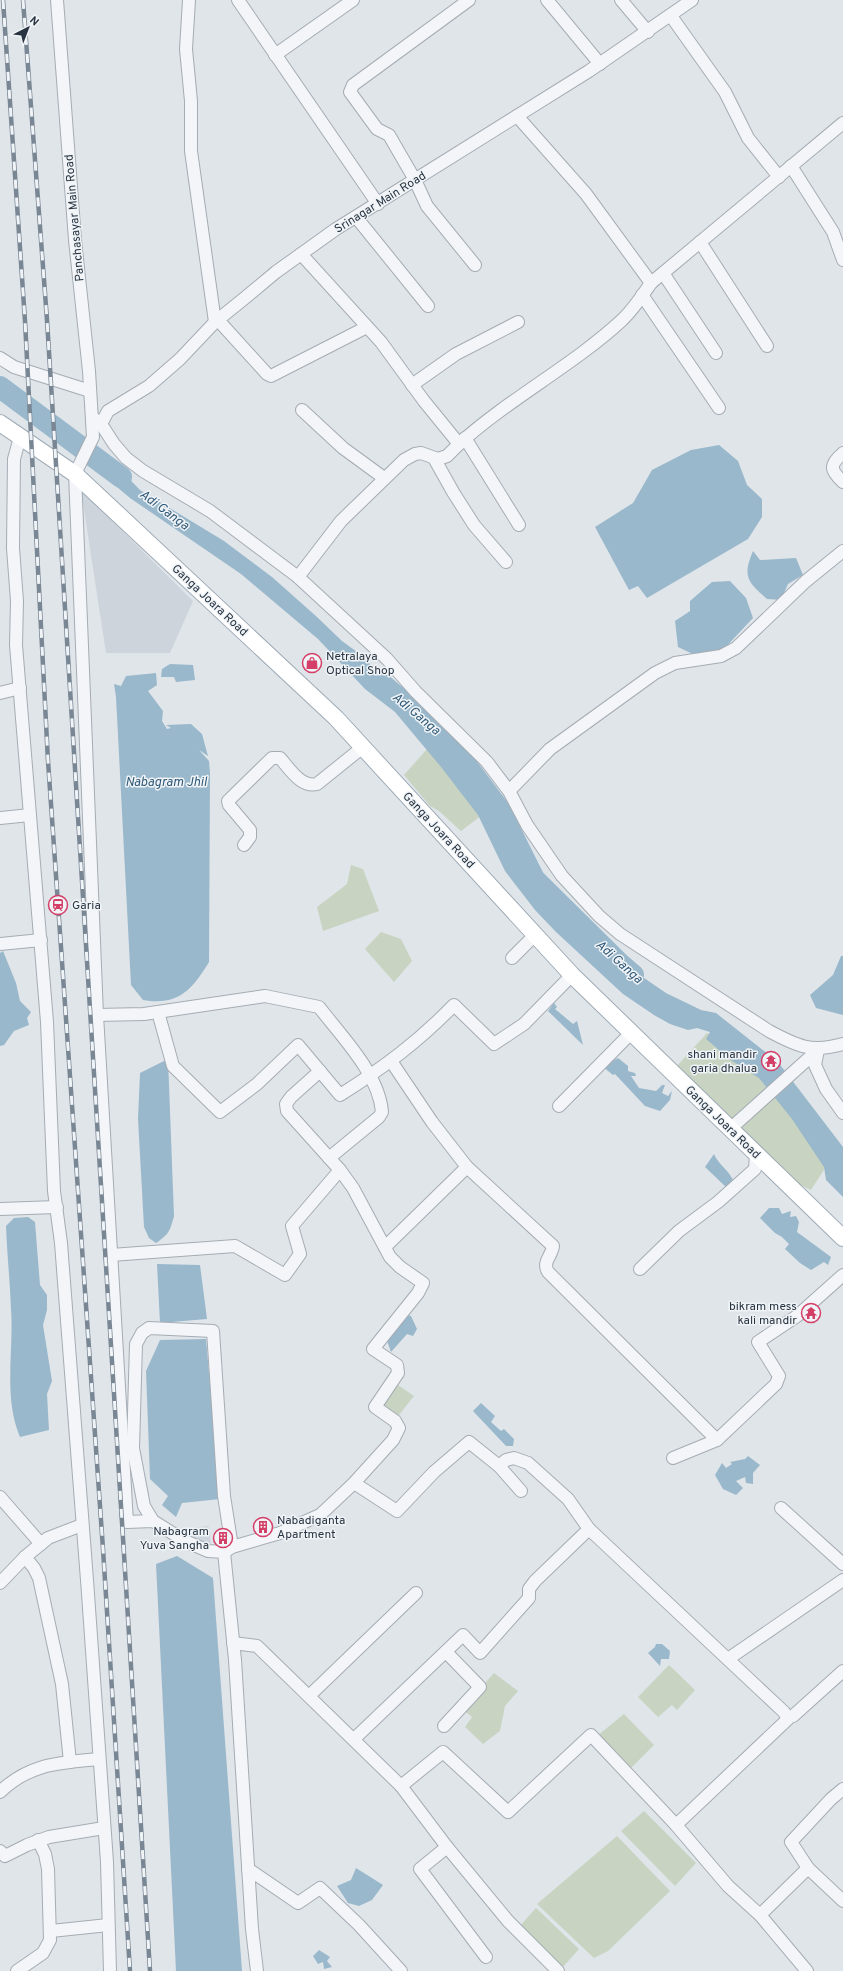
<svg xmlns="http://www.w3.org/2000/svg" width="843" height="1971" viewBox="0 0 843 1971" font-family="Overpass,sans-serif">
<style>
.built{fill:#ced4dc}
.green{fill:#c8d4c1}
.water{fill:#99b8cb}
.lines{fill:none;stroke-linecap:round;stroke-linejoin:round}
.river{stroke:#99b8cb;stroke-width:22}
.minor-casing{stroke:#a5acb4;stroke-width:14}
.major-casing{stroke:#9fabb6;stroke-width:18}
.minor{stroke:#f3f5f8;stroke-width:12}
.major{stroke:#fff;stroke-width:16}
.rail-casing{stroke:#798694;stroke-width:4.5}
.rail{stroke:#f0f4f7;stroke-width:3;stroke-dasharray:9;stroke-linecap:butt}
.labels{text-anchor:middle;stroke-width:3;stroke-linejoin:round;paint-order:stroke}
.street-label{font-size:12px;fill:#283442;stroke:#f0f4f7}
.poi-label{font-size:12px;fill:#283442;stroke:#f0f4f7;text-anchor:start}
.water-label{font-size:13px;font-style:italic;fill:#305978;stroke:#f0f4f7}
</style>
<rect width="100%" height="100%" fill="#e0e5ea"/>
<g class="built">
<polygon points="81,490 193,601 170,653 106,653"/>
<polygon points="208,1526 210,1532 211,1547 193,1540 194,1528"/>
</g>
<g class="green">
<polygon points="427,749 482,815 461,831 439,811 430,806 404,775"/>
<polygon points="351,865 363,869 379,911 323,931 317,907 347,884"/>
<polygon points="381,932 401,939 412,961 394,982 365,949"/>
<polygon points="707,1033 751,1057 829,1162 811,1190 794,1182 676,1067"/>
<polygon points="392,1381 414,1396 395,1420 376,1406"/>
<polygon points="669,1665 695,1690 677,1710 672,1705 658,1717 638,1697"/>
<polygon points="494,1673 518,1691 505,1706 500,1731 483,1744 465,1727 472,1717 462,1709"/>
<polygon points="624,1714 654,1745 629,1770 597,1736"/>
<polygon points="644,1811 696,1863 675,1886 621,1831"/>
<polygon points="617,1836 670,1891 608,1951 594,1958 537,1904"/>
<polygon points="536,1908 579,1949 562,1968 520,1926"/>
</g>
<g class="water">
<polygon points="719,445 738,461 747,485 762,499 762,517 748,539 647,598 638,586 629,590 595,527 633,503 652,470 691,450"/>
<polygon points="98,450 104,453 140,490 224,541 272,577 317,617 342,641 364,657 404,706 421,719 453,751 500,817 541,884 572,921 609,954 666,993 701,1010 716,1013 778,1062 843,1147 843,1197 826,1180 824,1167 792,1119 759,1078 732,1061 706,1039 710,1032 697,1028 688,1030 670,1024 654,1015 623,994 556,932 535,910 505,871 478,815 441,767 395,712 365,689 318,639 241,574 130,498 98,471"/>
<path d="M753 551 760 560 796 558 803 575 788 584 781 600 767 599C748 582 742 577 753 551Z"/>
<polygon points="730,581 746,598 753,618 723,650 699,657 678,647 675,621 690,611 690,601 712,582"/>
<polygon points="170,664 193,665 195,680 176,682 174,677 161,677 162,669"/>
<path d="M156 673 157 685 148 691 163 711 162 721 167 729 171 728 166 725 191 724 202 734 208 756 199 750 209 761 210 773 209 962C192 990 178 1006 143 1000L131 985 116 697 114 684 121 686 126 676Z"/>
<polygon points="3,951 16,983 20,1001 31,1012 27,1018 29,1025 14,1031 4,1045 0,1046 0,953"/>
<polygon points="841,956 843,956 843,1015 816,1008 810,995 833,975"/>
<polygon points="554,1003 557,1007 555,1009 573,1024 577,1021 583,1045 548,1011"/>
<polygon points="618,1058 628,1066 628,1071 635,1073 636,1076 631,1076 639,1088 656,1091 662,1085 665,1085 662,1093 668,1096 672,1091 670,1100 660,1111 645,1106 615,1074 613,1075 602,1066"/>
<path d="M168 1059 174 1216C170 1231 169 1234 156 1243L149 1238 144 1227 138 1119 140 1073Z"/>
<path d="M714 1154C719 1166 730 1170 734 1183L727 1188 705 1167Z"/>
<polygon points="769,1208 779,1208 782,1214 791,1211 790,1217 796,1216 799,1222 797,1232 831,1257 828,1265 824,1262 811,1270 800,1263 785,1249 789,1244 782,1237 775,1233 760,1218"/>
<path d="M28 1217 35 1222 40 1285 47 1295V1310L43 1325 52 1381 47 1394 49 1430 20 1437C3 1397 14 1351 11 1309 10 1281 7 1254 6 1226L14 1218Z"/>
<polygon points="157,1264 200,1265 207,1319 160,1323"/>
<polygon points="404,1314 411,1316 417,1329 413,1336 407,1334 391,1352 385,1335"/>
<polygon points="206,1339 220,1499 182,1503 176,1517 162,1505 168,1496 150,1479 146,1371 160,1340"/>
<polygon points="481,1403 495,1416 491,1422 501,1431 504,1429 514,1439 513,1446 506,1446 473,1411"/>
<polygon points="748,1456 760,1465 753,1473 753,1484 746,1483 745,1477 736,1481 743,1488 736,1495 723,1489 715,1475 722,1463 726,1468 732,1464 730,1462 745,1459"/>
<polygon points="177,1556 213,1578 242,1971 176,1971 156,1564"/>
<polygon points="656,1644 662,1644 670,1651 669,1659 661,1659 660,1666 648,1653 655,1647"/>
<polygon points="356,1868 383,1885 372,1900 359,1906 348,1903 337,1886 351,1880"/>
<polygon points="319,1950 330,1957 327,1961 332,1967 324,1969 323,1962 318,1964 313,1956"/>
</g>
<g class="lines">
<g class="river">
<polyline points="0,387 121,477"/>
<polyline points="372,676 445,737 499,809 534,879 619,963 633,975"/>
</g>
<g class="minor-casing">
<g id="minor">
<polyline points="57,0 75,240 89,371 93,437 75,474 97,1015 127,1522 153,1521 185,1541 208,1551 224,1552 235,1660 252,1929 257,1971"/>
<polyline points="189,0 186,49 191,101 191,151 215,322"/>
<polyline points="238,0 378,204"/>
<polyline points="469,0 353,85 350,92 377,129 389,135 415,180 427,206 475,265"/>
<polyline points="547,0 600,64"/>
<polyline points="621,0 648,32"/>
<polyline points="671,16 725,92 748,138 779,177"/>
<polyline points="275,55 353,0"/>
<polyline points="517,116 586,194 651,283"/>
<polyline points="791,166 833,232 843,260"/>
<polyline points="356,217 428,306"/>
<polyline points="700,242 767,346"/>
<polyline points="663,273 716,353"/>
<polyline points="642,295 719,408"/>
<polyline points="218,320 267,374 271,376 367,327"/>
<polyline points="0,358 14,367 90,391"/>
<polyline points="412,385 456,354 518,322"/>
<polyline points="302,410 343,448 384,478"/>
<path d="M92 417 101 424 114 444 126 458 143 471 210 511 298 577 387 659 416 692 487 762 509 791 527 825 562 876 599 916 620 934 769 1031C797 1046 811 1053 843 1044"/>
<polyline points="101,424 108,411 149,386 180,359 215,322 246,297 276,272 336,229 589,71 692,0"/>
<polyline points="20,437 14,459 13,548 17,601 16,645 47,1022 54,1191 61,1243 87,1580 107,1862 110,1971"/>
<polyline points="465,438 519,525"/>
<path d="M459 444C510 398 572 366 621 321 633 310 642 296 651 283L843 123"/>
<path d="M843 453C829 465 830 470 843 482"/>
<polyline points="434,458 453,492 474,525 506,562"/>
<polyline points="298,577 341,521 404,460 415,454 421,453 438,459 447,456 459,444 424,401 381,342 301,254"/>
<polyline points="0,693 20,688"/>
<polyline points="509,791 550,749 655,673 675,663 721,656 736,648 806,581 843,551"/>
<polyline points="0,818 30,815"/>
<path d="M244 845 250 837V830L229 805 228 801 272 758H280C289 768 301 788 317 784L363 747"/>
<polyline points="0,944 41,940"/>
<polyline points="512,958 535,935"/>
<path d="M158 1012 173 1066 220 1112 257 1084 298 1045 340 1095C383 1068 418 1042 454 1005L494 1044 524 1024 572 975"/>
<path d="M97 1015 144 1014 265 996 319 1007C342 1037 379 1074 382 1112L379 1117 329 1158"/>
<polyline points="818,1050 815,1065 826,1089 843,1113"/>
<path d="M391 1061 432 1122 467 1167 553 1246C552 1256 542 1261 548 1272L717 1440 776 1384 779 1376 758 1342 797 1316 843 1275"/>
<polyline points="320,1071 291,1097 286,1104 287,1111 340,1170 353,1188 390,1257 400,1267 423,1283 418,1293 373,1349 397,1365 398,1373 375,1407 395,1421 399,1428 393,1440 354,1483"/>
<polyline points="559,1106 631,1033"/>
<polyline points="730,1129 818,1050"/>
<polyline points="0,1209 57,1207"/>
<polyline points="385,1247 467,1167"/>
<polyline points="111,1255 235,1246 285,1275 300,1254 292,1226 340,1170"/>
<polyline points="640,1269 679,1231 718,1202 755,1169 756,1154"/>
<polyline points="673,1458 717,1440"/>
<polyline points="0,1497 41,1544"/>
<polyline points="781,1508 843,1564"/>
<polyline points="153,1521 144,1506 133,1448 136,1344 142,1333 149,1328 213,1331 224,1496 232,1547"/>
<polyline points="226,1551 232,1547 280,1533 320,1515 354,1483 397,1511 434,1472 469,1442 499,1466 521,1491"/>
<polyline points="25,1557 34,1568 39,1578 62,1684 70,1762"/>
<polyline points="0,1583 25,1557 48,1538 82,1525"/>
<polyline points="233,1643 257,1646 401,1786 447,1847 508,1921 558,1971"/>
<polyline points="728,1659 843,1580"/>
<polyline points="309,1696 416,1593"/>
<polyline points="788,1717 793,1716 843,1671"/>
<polyline points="444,1726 480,1687 446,1652"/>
<polyline points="354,1739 463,1635 480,1653 529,1598 529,1589 535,1581 589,1529"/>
<polyline points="401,1786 443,1752 508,1812 591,1735 676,1825 788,1719 784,1712 589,1529 568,1499 528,1463 514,1458 506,1460 499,1466"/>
<path d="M0 1792C30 1763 60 1763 99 1759"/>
<polyline points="676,1825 728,1886 760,1915 808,1868 791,1842 831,1799 843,1789"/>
<polyline points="447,1847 420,1869 486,1957"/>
<polyline points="0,1851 5,1856 27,1845 49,1837 104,1828"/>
<polyline points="808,1868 843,1901"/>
<polyline points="248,1869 298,1903 320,1888 359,1925 401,1971"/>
<polyline points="760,1915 807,1971"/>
<polyline points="51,1931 108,1925"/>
<polyline points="17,1971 43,1953 50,1940 48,1869 45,1854 38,1840"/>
</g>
</g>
<g class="major-casing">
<polyline id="major" points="0,423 75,474 336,718 572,975 843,1238"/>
</g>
<use href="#minor" class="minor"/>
<use href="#major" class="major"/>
<g class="rail-casing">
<g id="rail">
<polyline points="3,0 25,321 48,761 103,1549 130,1971"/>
<polyline points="23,0 47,320 150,1971"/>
</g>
</g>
<use href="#rail" class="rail"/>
</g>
<defs>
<g id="shop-ring" transform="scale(1)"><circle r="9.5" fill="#f0f4f7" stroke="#d43f68" stroke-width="1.5"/><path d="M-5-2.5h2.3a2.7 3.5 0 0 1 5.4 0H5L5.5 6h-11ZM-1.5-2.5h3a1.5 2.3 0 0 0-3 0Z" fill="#d43f68"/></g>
<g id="station-ring" transform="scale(1)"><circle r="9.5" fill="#f0f4f7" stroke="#d43f68" stroke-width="1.5"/><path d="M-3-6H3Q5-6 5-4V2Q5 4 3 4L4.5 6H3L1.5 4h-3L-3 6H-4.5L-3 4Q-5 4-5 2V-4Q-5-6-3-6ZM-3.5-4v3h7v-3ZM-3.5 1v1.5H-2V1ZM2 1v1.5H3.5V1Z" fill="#d43f68"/></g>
<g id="temple-ring" transform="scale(1)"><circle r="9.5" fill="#f0f4f7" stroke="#d43f68" stroke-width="1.5"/><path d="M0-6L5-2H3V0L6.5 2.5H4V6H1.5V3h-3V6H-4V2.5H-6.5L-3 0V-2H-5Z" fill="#d43f68"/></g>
<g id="building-ring" transform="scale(1)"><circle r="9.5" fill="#f0f4f7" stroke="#d43f68" stroke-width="1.5"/><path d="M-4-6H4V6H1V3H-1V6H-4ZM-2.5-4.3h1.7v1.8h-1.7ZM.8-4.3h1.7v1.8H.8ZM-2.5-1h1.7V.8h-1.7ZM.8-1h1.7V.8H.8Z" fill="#d43f68"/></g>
</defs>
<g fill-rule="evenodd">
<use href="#shop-ring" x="312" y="663"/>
<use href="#station-ring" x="58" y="905"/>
<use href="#temple-ring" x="771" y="1061"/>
<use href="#temple-ring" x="811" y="1313"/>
<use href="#building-ring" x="263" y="1527"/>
<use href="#building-ring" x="223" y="1538"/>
</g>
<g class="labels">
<g class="street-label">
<text transform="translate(380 202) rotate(-32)" y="4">Srinagar Main Road</text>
<text transform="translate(74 218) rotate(-95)" y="4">Panchasayar Main Road</text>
<text transform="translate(210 600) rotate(43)" y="4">Ganga Joara Road</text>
<text transform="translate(439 830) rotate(47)" y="4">Ganga Joara Road</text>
<text transform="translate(723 1122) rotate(44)" y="4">Ganga Joara Road</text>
</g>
<g class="poi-label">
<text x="326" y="660">Netralaya<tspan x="326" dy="14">Optical Shop</tspan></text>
<text x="72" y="909">Garia</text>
<text x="757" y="1058" text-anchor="end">shani mandir<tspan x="757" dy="14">garia dhalua</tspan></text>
<text x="797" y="1310" text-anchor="end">bikram mess<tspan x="797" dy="14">kali mandir</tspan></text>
<text x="277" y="1524">Nabadiganta<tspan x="277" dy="14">Apartment</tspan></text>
<text x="209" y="1535" text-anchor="end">Nabagram<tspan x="209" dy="14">Yuva Sangha</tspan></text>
</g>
<g class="water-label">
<text transform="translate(165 509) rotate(37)" y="5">Adi Ganga</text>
<text transform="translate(417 713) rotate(40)" y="5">Adi Ganga</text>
<text x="166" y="786">Nabagram Jhil</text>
<text transform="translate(620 961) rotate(42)" y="5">Adi Ganga</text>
</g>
</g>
<g transform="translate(28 28) rotate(42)" stroke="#f0f4f7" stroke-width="3" paint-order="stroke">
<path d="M0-3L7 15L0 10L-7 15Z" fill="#283442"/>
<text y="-6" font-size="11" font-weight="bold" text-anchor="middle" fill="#283442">N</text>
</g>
</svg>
